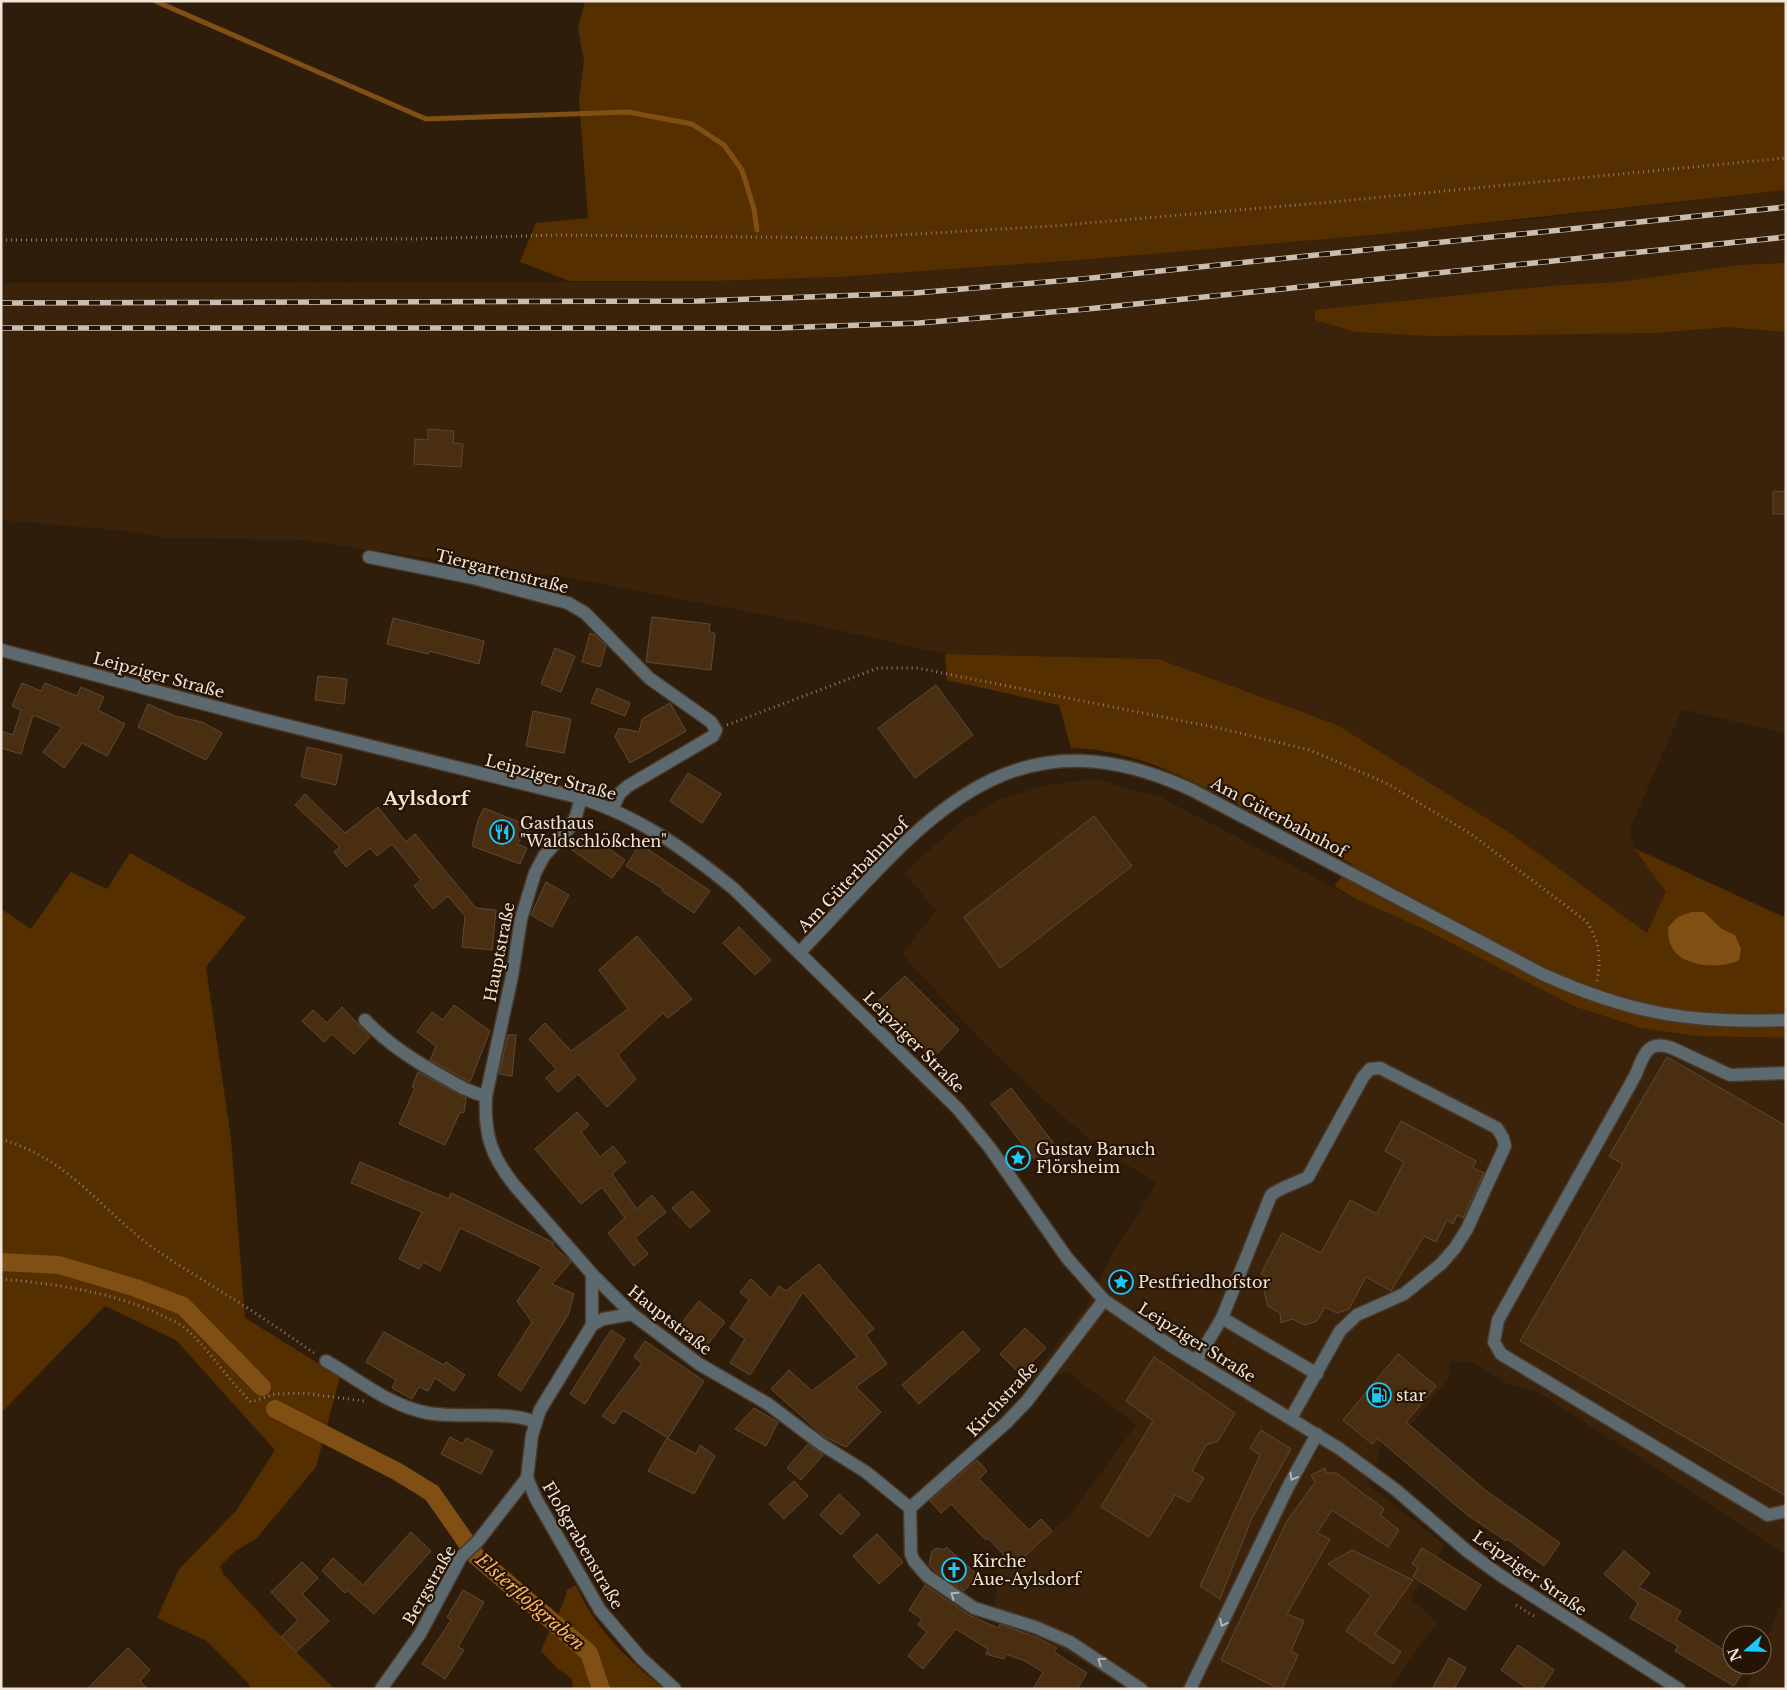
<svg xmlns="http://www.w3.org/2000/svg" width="1787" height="1690" viewBox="0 0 1787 1690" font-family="'Libre Baskerville',serif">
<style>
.built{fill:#3a230a}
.green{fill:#562f00}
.water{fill:#804f13}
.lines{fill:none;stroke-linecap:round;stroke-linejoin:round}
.stream{stroke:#804f13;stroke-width:5}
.canal{stroke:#804f13;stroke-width:18}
.building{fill:#492e11;stroke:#5d4936}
.minor-casing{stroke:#4a3928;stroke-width:15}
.path{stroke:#8c7d6f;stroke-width:3;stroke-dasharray:1 4;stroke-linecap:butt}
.minor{stroke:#5c696f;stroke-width:12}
.rail-casing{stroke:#cabdb1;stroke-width:5.5}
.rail{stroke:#251403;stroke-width:4;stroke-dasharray:11;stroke-linecap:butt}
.oneway{stroke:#b5b3af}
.labels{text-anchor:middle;stroke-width:4.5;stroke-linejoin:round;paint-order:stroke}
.street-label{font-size:16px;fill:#f1e5da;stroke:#251403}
.poi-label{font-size:16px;fill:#f1e5da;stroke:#251403;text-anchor:start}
.water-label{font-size:18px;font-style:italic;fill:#fdb266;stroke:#251403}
.quarter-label{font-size:19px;font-weight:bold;fill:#f1e5da;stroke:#251403}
</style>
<rect width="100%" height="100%" fill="#2f1d0b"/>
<g class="built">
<polygon points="1786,190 1786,734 1682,709 1629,831 1634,848 1667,892 1647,933 1513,835 1158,659 945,654 802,622 570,578 302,540 167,538 139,532 1,520 1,283 611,282 839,277 1080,260 1533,219"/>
<polygon points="1094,779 1160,797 1358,900 1422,928 1576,1007 1641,1028 1696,1036 1786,1038 1786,1554 1540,1393 1506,1383 1473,1362 1450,1361 1448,1379 1410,1426 1403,1419 1381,1442 1378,1457 1367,1484 1445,1545 1410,1598 1437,1622 1389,1689 1128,1689 1042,1638 993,1619 999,1561 1003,1554 1052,1531 1067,1519 1136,1425 1068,1372 1029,1381 1086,1307 1111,1256 1157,1183 1101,1149 1042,1098 980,1039 902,954 936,910 904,873 960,823 998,800 1048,785"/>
<polygon points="1786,1593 1786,1689 1746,1689 1756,1665 1762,1665 1762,1650"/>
</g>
<g class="green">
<polygon points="585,1 1786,1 1786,190 1382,234 1080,260 839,277 707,281 570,281 520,262 536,223 588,218 579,99 584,61 578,28"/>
<polygon points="1786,263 1786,332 1727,327 1655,333 1431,336 1356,332 1315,320 1315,310 1549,286 1619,282 1740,265"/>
<path d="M945 654 1158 659 1337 725 1513 835 1647 933 1666 892 1634 848 1786 918V1038L1696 1036 1641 1028 1576 1007 1422 928 1358 900 1334 886 1352 864C1315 845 1278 826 1241 806 1184 777 1136 750 1071 748L1059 705 947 680Z"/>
<polygon points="130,853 246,917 206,967 231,1139 245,1318 340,1377 316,1467 256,1539 235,1551 220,1566 223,1574 289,1645 335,1689 251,1689 248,1683 207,1641 157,1618 179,1569 236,1511 275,1450 176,1340 105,1306 1,1413 1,909 31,929 71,872 107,889"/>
<path d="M576 1585C593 1627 629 1661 664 1689H573L572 1679 557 1668 541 1651C549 1629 562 1612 567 1590Z"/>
</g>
<path class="water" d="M1691 912H1704L1722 929 1735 935 1741 949 1739 960C1723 969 1688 967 1676 953 1669 946 1668 936 1668 927L1678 917Z"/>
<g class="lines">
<polyline class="stream" points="155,1 426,119 628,112 692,124 724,145 742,170 754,209 757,230"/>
<g class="canal">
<polyline points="1,1262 59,1265 136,1288 183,1306 262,1387"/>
<polyline points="275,1409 398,1472 432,1493 476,1556 589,1653 601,1689"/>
</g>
</g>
<g class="building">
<polygon points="428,429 454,431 453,443 463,444 461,467 414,464 415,439 428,440"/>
<polygon points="1773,491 1786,492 1786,514 1773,514"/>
<polygon points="652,617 710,624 709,631 715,634 711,670 646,662"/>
<polygon points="393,618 484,641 479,664 429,651 428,654 387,644"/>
<polygon points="590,633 595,635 606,646 600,667 582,662"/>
<polygon points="555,648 575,656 561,692 541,684"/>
<polygon points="318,676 347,679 344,704 315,700"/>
<polygon points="22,683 41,691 45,683 77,696 81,687 104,697 98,710 125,724 107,756 82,743 64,768 43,752 62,727 33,715 21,754 1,748 1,731 13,735 21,710 12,706"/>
<polygon points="936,685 973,735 915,778 878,728"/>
<polygon points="597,688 630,703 625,716 591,703"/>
<polygon points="670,703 686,731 630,763 615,737 619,728 639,732 642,719"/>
<polygon points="148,704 175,716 202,722 222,733 206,760 138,727"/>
<polygon points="533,711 571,719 564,753 526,746"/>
<polygon points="307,747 342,755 336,785 301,777"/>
<polygon points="688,773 721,794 702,823 670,801"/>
<polygon points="305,794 345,833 378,807 406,842 415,834 476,908 496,910 492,950 462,947 465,916 448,896 433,909 414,886 421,880 392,844 377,856 370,848 346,867 334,852 340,847 295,805"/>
<polygon points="484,808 532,827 517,844 527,848 520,864 472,846 478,820"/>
<polygon points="1094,816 1132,866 1000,968 964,917"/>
<polygon points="585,832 625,860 612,878 572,850"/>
<polygon points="640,844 710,891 694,913 662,891 663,889 626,866"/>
<polygon points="546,882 569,895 552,927 531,915"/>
<polygon points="739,927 771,960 755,975 723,943"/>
<polygon points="637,936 692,999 668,1018 663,1013 618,1055 636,1079 607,1107 578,1074 558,1092 546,1078 556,1069 529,1039 545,1023 571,1051 628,1009 599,970"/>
<polygon points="905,976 959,1030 933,1058 911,1038 878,1001"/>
<polygon points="454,1005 490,1031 470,1082 430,1060 436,1046 417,1032 432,1012 443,1020"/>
<polygon points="342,1007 370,1037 354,1054 332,1034 324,1042 302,1021 313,1010 327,1023"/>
<polygon points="508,1035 516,1035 512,1076 499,1074"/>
<polygon points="1667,1057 1786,1126 1786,1496 1520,1341 1623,1164 1609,1156"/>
<polygon points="418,1072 466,1098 464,1113 460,1112 445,1145 399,1124 415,1088 412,1087"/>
<polygon points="1011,1088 1058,1149 1038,1164 991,1104"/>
<polygon points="577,1112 589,1125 581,1132 600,1157 613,1146 626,1162 612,1174 637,1209 652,1195 666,1212 635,1238 648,1254 634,1266 608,1233 625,1218 602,1187 581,1204 535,1149"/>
<polygon points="1401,1121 1476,1161 1473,1168 1484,1173 1463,1218 1457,1215 1453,1224 1447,1220 1436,1242 1424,1236 1391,1291 1366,1277 1349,1309 1337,1313 1325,1307 1317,1321 1305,1325 1292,1319 1281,1323 1280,1313 1268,1306 1264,1291 1272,1280 1261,1274 1282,1233 1321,1253 1350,1200 1377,1214 1404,1162 1385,1151"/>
<polygon points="360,1162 449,1199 451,1193 495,1214 554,1243 553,1246 571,1262 552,1284 574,1294 568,1315 521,1391 498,1375 532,1322 517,1301 542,1267 460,1228 440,1271 423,1262 419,1269 399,1259 422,1212 351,1183"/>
<polygon points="692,1191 710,1211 690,1228 672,1208"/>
<polygon points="819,1264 874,1329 866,1335 887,1364 856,1387 881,1412 846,1447 825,1437 771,1389 789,1370 812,1391 857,1357 803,1292 750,1375 730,1363 745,1339 730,1328 749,1300 740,1292 751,1279 771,1298 779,1286 786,1291"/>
<polygon points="699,1301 725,1322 707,1345 680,1325"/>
<polygon points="1025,1328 1046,1348 1020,1374 1000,1354"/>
<polygon points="611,1330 625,1339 585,1404 570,1394"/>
<polygon points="963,1331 980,1350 919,1404 902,1385"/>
<polygon points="384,1332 444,1365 446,1362 465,1375 454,1391 435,1378 428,1391 419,1387 412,1399 392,1388 396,1380 366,1362"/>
<polygon points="645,1341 704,1381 668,1438 623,1410 614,1424 602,1416 642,1363 634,1357"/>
<polygon points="1398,1354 1436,1386 1406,1422 1485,1490 1560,1543 1544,1566 1507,1539 1506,1541 1466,1514 1377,1438 1372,1444 1343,1420"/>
<polygon points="1154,1357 1235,1413 1218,1441 1206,1445 1192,1471 1204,1478 1189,1502 1175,1495 1149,1537 1101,1507 1153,1421 1126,1401"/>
<polygon points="754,1408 778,1422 766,1446 735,1429"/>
<polygon points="1261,1430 1291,1449 1252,1518 1220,1599 1200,1586 1260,1455 1250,1448"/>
<polygon points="450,1437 463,1444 466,1438 493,1451 481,1474 441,1454"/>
<polygon points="667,1438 696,1454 700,1445 715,1456 694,1494 648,1471"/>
<polygon points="808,1444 823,1455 801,1480 787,1468"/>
<polygon points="977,1460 987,1471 979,1479 1029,1530 1041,1519 1052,1531 1014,1566 988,1538 986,1540 951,1504 941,1513 930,1501"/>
<polygon points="1325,1468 1326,1473 1336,1473 1384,1509 1380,1515 1399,1530 1388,1547 1332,1510 1317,1533 1330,1539 1287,1614 1304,1621 1291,1651 1298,1655 1282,1689 1279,1689 1221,1660 1287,1521 1315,1482 1311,1475"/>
<polygon points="794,1481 808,1496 784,1519 769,1504"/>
<polygon points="839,1494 860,1514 841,1535 820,1515"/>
<polygon points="411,1532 431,1551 374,1614 347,1590 345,1593 322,1571 333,1558 363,1585"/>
<polygon points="877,1534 903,1562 879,1584 853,1556"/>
<polygon points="946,1547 978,1575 964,1591 935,1571 929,1565 932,1551 937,1548 944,1550"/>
<polygon points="1422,1548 1481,1585 1465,1610 1413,1577 1418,1568 1412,1564"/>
<polygon points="1352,1550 1413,1580 1375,1634 1401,1652 1393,1664 1346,1631 1371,1595 1328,1564"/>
<polygon points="1624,1551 1650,1573 1639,1587 1681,1611 1676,1620 1732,1655 1732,1665 1747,1665 1734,1686 1675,1651 1678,1646 1630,1618 1638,1603 1604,1574"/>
<polygon points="302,1562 318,1578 302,1594 329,1621 296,1652 281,1637 298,1620 271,1592"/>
<polygon points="925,1585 969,1615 998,1628 1000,1624 1038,1638 1057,1648 1054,1652 1087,1673 1077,1689 1033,1689 1043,1672 1025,1661 1006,1654 1004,1659 986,1654 988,1649 956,1629 923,1669 908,1656 927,1632 918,1625 922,1619 909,1610"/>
<polygon points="463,1590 484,1602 458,1647 464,1650 445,1679 422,1664 451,1620 447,1617"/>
<polygon points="1518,1645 1554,1670 1542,1689 1528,1689 1501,1670"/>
<polygon points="128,1648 150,1670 140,1681 148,1689 87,1689"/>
<polygon points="1449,1658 1466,1668 1454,1689 1432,1689"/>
</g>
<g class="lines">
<g class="minor-casing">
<g id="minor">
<polyline points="369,557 473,578 568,603 585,613 649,678 711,722 716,730 713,736 628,786 620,793 612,809"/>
<path d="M1 650 261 719 581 798C641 818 685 849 734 889L958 1109 990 1148 1067 1258 1104 1300 1171 1346 1340 1449 1396 1490 1467 1551 1500 1575 1679 1689"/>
<path d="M581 798 576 816 570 827 544 856 535 873 521 919 512 976 486 1096C484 1135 491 1156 515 1186L592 1274 632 1314 699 1364 768 1404 821 1444 866 1472 910 1508"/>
<path d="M800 952C919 829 1002 702 1192 790L1542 974C1629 1013 1690 1024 1786 1020"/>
<path d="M365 1020C389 1045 416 1062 447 1079 459 1086 471 1093 486 1096"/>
<path d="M1786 1073 1730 1075 1672 1048C1646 1039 1644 1056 1635 1076L1498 1320 1494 1342 1501 1354 1768 1515 1786 1511"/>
<polyline points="592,1274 592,1325 540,1410 532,1435 527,1478 536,1499 600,1610 641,1658 675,1689"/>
<polyline points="1222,1318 1317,1374"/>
<polyline points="592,1325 603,1319 632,1314"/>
<path d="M326 1361C360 1380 389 1406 428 1413 461 1419 507 1410 535 1422"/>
<path d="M1196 1361 1222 1318 1271 1195C1283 1186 1295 1184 1308 1177L1363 1077 1370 1069 1380 1068 1497 1128 1503 1138 1505 1146 1467 1229 1455 1248 1441 1264 1404 1294 1357 1315 1340 1331 1291 1418"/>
<polyline points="910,1508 911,1554 914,1561 927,1576 974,1608 1035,1627 1070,1642 1141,1689"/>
<polyline points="910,1508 1006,1423 1027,1401 1104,1300"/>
<polyline points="381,1689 420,1634 461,1557 478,1541 527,1478"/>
<polyline points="1190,1689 1288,1487 1317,1434"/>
</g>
</g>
<g class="path">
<polyline points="1,240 413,239 558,235 847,238 1053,226 1331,202 1786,158"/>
<path d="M727 725 878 668H917L1218 728 1310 750 1386 783 1471 834 1586 921C1600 941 1601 957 1597 981"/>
<path d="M1 1139C68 1159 96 1204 148 1244 172 1262 197 1276 222 1292 253 1311 284 1332 314 1353"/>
<path d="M1 1279C56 1284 115 1292 165 1317 171 1320 179 1323 185 1328 210 1350 227 1379 251 1402L275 1394 303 1393 364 1401"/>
<polyline points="1516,1605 1534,1616"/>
</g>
<use href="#minor" class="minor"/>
<g class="rail-casing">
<g id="rail">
<polyline points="1,303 699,301 915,293 1082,279 1786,207"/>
<polyline points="1,328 778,328 919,323 1087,309 1786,237"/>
</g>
</g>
<use href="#rail" class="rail"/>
</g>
<defs><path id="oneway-chevron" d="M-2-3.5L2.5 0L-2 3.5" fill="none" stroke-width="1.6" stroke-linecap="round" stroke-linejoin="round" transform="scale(1.25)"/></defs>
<g class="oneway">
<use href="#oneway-chevron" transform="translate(1293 1477) rotate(119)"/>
<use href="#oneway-chevron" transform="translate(954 1595) rotate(-145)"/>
<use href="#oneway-chevron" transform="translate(1223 1623) rotate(116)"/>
<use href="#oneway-chevron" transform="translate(1101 1661) rotate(-146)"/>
</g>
<defs>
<g id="restaurant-ring" transform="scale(1.25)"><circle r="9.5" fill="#251403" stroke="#1bcafc" stroke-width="1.5"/><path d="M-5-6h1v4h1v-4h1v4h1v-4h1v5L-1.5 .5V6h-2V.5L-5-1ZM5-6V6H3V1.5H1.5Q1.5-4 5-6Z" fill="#1bcafc"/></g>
<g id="sight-ring" transform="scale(1.25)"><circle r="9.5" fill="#251403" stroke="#1bcafc" stroke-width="1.5"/><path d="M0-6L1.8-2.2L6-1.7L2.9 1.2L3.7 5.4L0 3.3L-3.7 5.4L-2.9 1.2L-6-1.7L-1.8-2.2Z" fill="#1bcafc"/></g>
<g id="fuel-ring" transform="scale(1.25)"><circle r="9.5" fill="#251403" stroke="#1bcafc" stroke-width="1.5"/><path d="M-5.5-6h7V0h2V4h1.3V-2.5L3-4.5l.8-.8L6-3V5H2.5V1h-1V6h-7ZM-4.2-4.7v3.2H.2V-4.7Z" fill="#1bcafc"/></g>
<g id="church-ring" transform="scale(1.25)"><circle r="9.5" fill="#251403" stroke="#1bcafc" stroke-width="1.5"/><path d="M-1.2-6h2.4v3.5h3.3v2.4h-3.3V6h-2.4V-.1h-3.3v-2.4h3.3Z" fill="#1bcafc"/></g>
</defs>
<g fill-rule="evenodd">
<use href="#restaurant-ring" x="502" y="832"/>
<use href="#sight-ring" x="1018" y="1158"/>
<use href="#sight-ring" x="1121" y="1282"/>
<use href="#fuel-ring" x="1379" y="1395"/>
<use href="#church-ring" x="954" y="1570"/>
</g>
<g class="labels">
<g class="street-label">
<text transform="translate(502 571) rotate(14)" y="6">Tiergartenstraße</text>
<text transform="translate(159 675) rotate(15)" y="6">Leipziger Straße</text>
<text transform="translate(551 777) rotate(15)" y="6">Leipziger Straße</text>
<text transform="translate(1279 817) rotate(28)" y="6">Am Güterbahnhof</text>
<text transform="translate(853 875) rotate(-46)" y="6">Am Güterbahnhof</text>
<text transform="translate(499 952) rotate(-79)" y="6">Hauptstraße</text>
<text transform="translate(914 1042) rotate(45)" y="6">Leipziger Straße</text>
<text transform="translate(670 1320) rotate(38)" y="6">Hauptstraße</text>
<text transform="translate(1197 1342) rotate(32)" y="6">Leipziger Straße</text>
<text transform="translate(1002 1399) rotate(-47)" y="6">Kirchstraße</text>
<text transform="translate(583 1545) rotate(60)" y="6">Floßgrabenstraße</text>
<text transform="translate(1530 1573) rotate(35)" y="6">Leipziger Straße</text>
<text transform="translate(429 1585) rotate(-60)" y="6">Bergstraße</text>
</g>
<g class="poi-label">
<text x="520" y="829">Gasthaus<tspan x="520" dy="18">"Waldschlößchen"</tspan></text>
<text x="1036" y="1155">Gustav Baruch<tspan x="1036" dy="18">Flörsheim</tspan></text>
<text x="1138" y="1288">Pestfriedhofstor</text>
<text x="1396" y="1401">star</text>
<text x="972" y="1567">Kirche<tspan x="972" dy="18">Aue-Aylsdorf</tspan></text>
</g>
<g class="water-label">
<text transform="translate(530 1602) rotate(41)" y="6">Elsterfloßgraben</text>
</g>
<g class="quarter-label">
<text x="426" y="805">Aylsdorf</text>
</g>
</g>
<rect width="1787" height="1690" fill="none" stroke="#f1e5da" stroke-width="5"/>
<g transform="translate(1747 1650) rotate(250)"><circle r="24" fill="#251403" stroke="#776859"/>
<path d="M0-4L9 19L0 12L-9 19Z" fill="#1bcafc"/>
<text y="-8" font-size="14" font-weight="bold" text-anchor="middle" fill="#f1e5da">N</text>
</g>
</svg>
